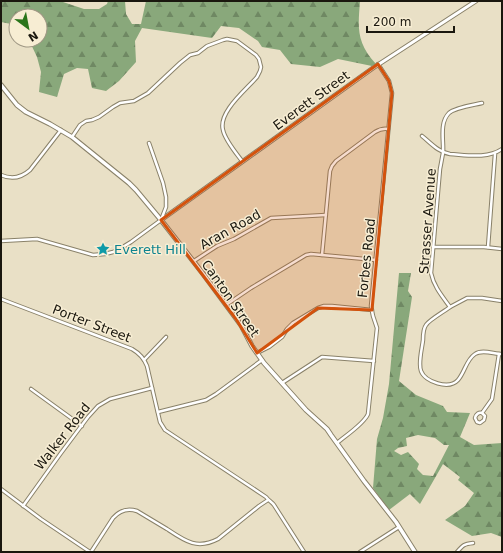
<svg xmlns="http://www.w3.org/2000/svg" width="503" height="553" viewBox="0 0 503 553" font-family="'DejaVu Sans',sans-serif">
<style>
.forest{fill:url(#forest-firs);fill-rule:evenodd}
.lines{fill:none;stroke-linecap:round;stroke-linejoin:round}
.minor-casing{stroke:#898169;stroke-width:4.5}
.tertiary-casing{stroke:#898169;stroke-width:5}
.secondary-casing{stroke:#898169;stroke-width:5.5}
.minor{stroke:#fff;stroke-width:2.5}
.tertiary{stroke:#fff;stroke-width:3}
.secondary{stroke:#fff;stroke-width:3.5}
.marked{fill:#d3520c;fill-opacity:0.2;stroke:#d3520c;stroke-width:3;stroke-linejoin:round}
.labels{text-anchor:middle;stroke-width:3;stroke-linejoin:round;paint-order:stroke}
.street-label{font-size:13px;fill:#1a170e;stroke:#f7edd3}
.culture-label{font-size:13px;fill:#0d838f;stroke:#f7edd3;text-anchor:start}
</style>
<defs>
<pattern id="forest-firs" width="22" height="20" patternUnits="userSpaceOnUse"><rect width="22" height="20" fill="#89a87b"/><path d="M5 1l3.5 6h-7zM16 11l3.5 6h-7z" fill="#6f8863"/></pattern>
</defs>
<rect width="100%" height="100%" fill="#e9e0c6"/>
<g class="forest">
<path d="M1 1H60L84 9H99L107 4 108 1H125L126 14 132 24H141L146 1H360C358 28 356 42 376 64L372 66 338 59 320 67 291 64 280 50 262 47 258 41 239 28 221 26 212 38 142 28 135 41 136 62 119 81 106 91 92 88 88 69 77 68 64 74 57 97 39 92 41 72 37 57 29 40H40V16H16V25L1 22Z"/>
<path d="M399 273H411L408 291 412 297 399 381 416 395 443 406 447 412 470 413 460 437 474 445 502 443V537L491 533 472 536 445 520 465 506 474 493 458 480 460 477 443 464 420 504 410 494 389 510 373 488 377 439 383 418 389 384ZM418 435 435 438 444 445H449L433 476 423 475 417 469 419 464 408 452 401 455 394 451 398 448 407 446 406 438Z"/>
</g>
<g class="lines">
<g class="minor-casing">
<g id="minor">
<path d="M482 103C474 105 456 107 449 113 439 123 444 141 443 153 442 158 441 164 440 169L431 273C434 287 442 296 450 307L467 298H482L502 301"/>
<path d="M422 136C431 143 438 152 450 154 467 155 487 159 502 149"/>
<path d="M72 137 80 125 86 121 92 120 99 117 113 107 120 103 134 101 148 93 180 63 190 55 198 53 207 46 223 40 227 39 237 41 256 55 259 59 261 67 260 71 257 77C246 90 218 112 223 130 225 140 236 153 242 161"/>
<path d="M1 175C12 180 21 178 30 170L61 130"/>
<polyline points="1,241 37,239 93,255 105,254 113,252 118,250 131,242 161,220 166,207 166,197 163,183 149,143"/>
<polyline points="433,247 484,247 502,249"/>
<polyline points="488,247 495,154"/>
<path d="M322 255 330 171 332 166 336 161 375 132C380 129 383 128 388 129"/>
<polyline points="194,261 217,246 234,239 271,218 326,215"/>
<path d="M1 299 132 349C139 353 144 358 147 366L160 422 165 430 266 497C269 501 272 502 274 505L304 552"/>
<polyline points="226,305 251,288 306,255 311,254 376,260"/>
<path d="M450 307C445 311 429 320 426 325 423 329 423 336 423 340 422 349 418 363 421 371 425 382 449 390 458 380 465 372 466 360 475 354 482 349 494 354 502 354"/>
<polyline points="257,353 269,347 282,337 287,329 293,323 318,308 324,306 332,306 372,310"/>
<polyline points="144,360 166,337"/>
<polyline points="282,383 322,357 374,361"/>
<polyline points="31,389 82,426"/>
<polyline points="158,412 206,400 216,394 262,360"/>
<path d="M482 413 485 416 484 420 480 423 477 422 475 418C476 414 479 412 482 413L492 399 499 354"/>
<path d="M337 443C345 436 364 424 368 414L377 328 373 316 371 306 392 93 389 81 378 64"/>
<polyline points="1,489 41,519 90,552"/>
<polyline points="23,506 61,453 88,417 98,406 110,399 152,388"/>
<path d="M91 552 113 518C120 510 128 508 137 511 147 517 157 523 167 529 185 541 197 550 218 539L259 506 268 500"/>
<polyline points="360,552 399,527"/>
<path d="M457 552C463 545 464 544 473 543"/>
</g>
</g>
<g class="tertiary-casing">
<polyline id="tertiary" points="161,220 373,68 476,1"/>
</g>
<g class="secondary-casing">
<polyline id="secondary" points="1,85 17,105 26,112 50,124 72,137 129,183 136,190 161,220 204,275 241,325 252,346 264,363 306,410 327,429 331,435 364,481 396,522 415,552"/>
</g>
<use href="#minor" class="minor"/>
<use href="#tertiary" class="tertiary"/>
<use href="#secondary" class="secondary"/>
</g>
<path class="marked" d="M378 64 389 81 392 93 372 310 318 308 257 353 236 319 161 220Z"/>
<defs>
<g id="sight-bare" transform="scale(1.08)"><path d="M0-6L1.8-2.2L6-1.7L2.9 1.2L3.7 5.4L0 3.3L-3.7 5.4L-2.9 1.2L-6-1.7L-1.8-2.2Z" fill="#0f9aa8" stroke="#f7edd3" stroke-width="2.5" paint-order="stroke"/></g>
</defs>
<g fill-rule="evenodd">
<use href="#sight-bare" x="103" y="249"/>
</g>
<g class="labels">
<g class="street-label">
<text transform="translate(311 100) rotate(-36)" y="5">Everett Street</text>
<text transform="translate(427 221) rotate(-86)" y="5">Strasser Avenue</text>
<text transform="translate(230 229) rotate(-29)" y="5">Aran Road</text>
<text transform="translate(366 258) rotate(-84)" y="5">Forbes Road</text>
<text transform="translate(231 298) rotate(55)" y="5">Canton Street</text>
<text transform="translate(92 323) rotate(21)" y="5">Porter Street</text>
<text transform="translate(62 436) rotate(-52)" y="5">Walker Road</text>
</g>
<g class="culture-label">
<text x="114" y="254">Everett Hill</text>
</g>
</g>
<rect width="503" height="553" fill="none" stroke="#1a170e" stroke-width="4"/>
<g transform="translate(28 28) rotate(148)"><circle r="19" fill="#f7edd3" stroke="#9f9784"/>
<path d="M0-3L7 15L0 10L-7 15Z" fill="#2a751a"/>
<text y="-6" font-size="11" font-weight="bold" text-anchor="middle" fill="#1a170e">N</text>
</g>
<path d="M367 26v6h87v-6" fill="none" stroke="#1a170e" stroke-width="2"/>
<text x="373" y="26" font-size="12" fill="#1a170e" stroke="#f7edd3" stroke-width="3" paint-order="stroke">200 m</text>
</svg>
